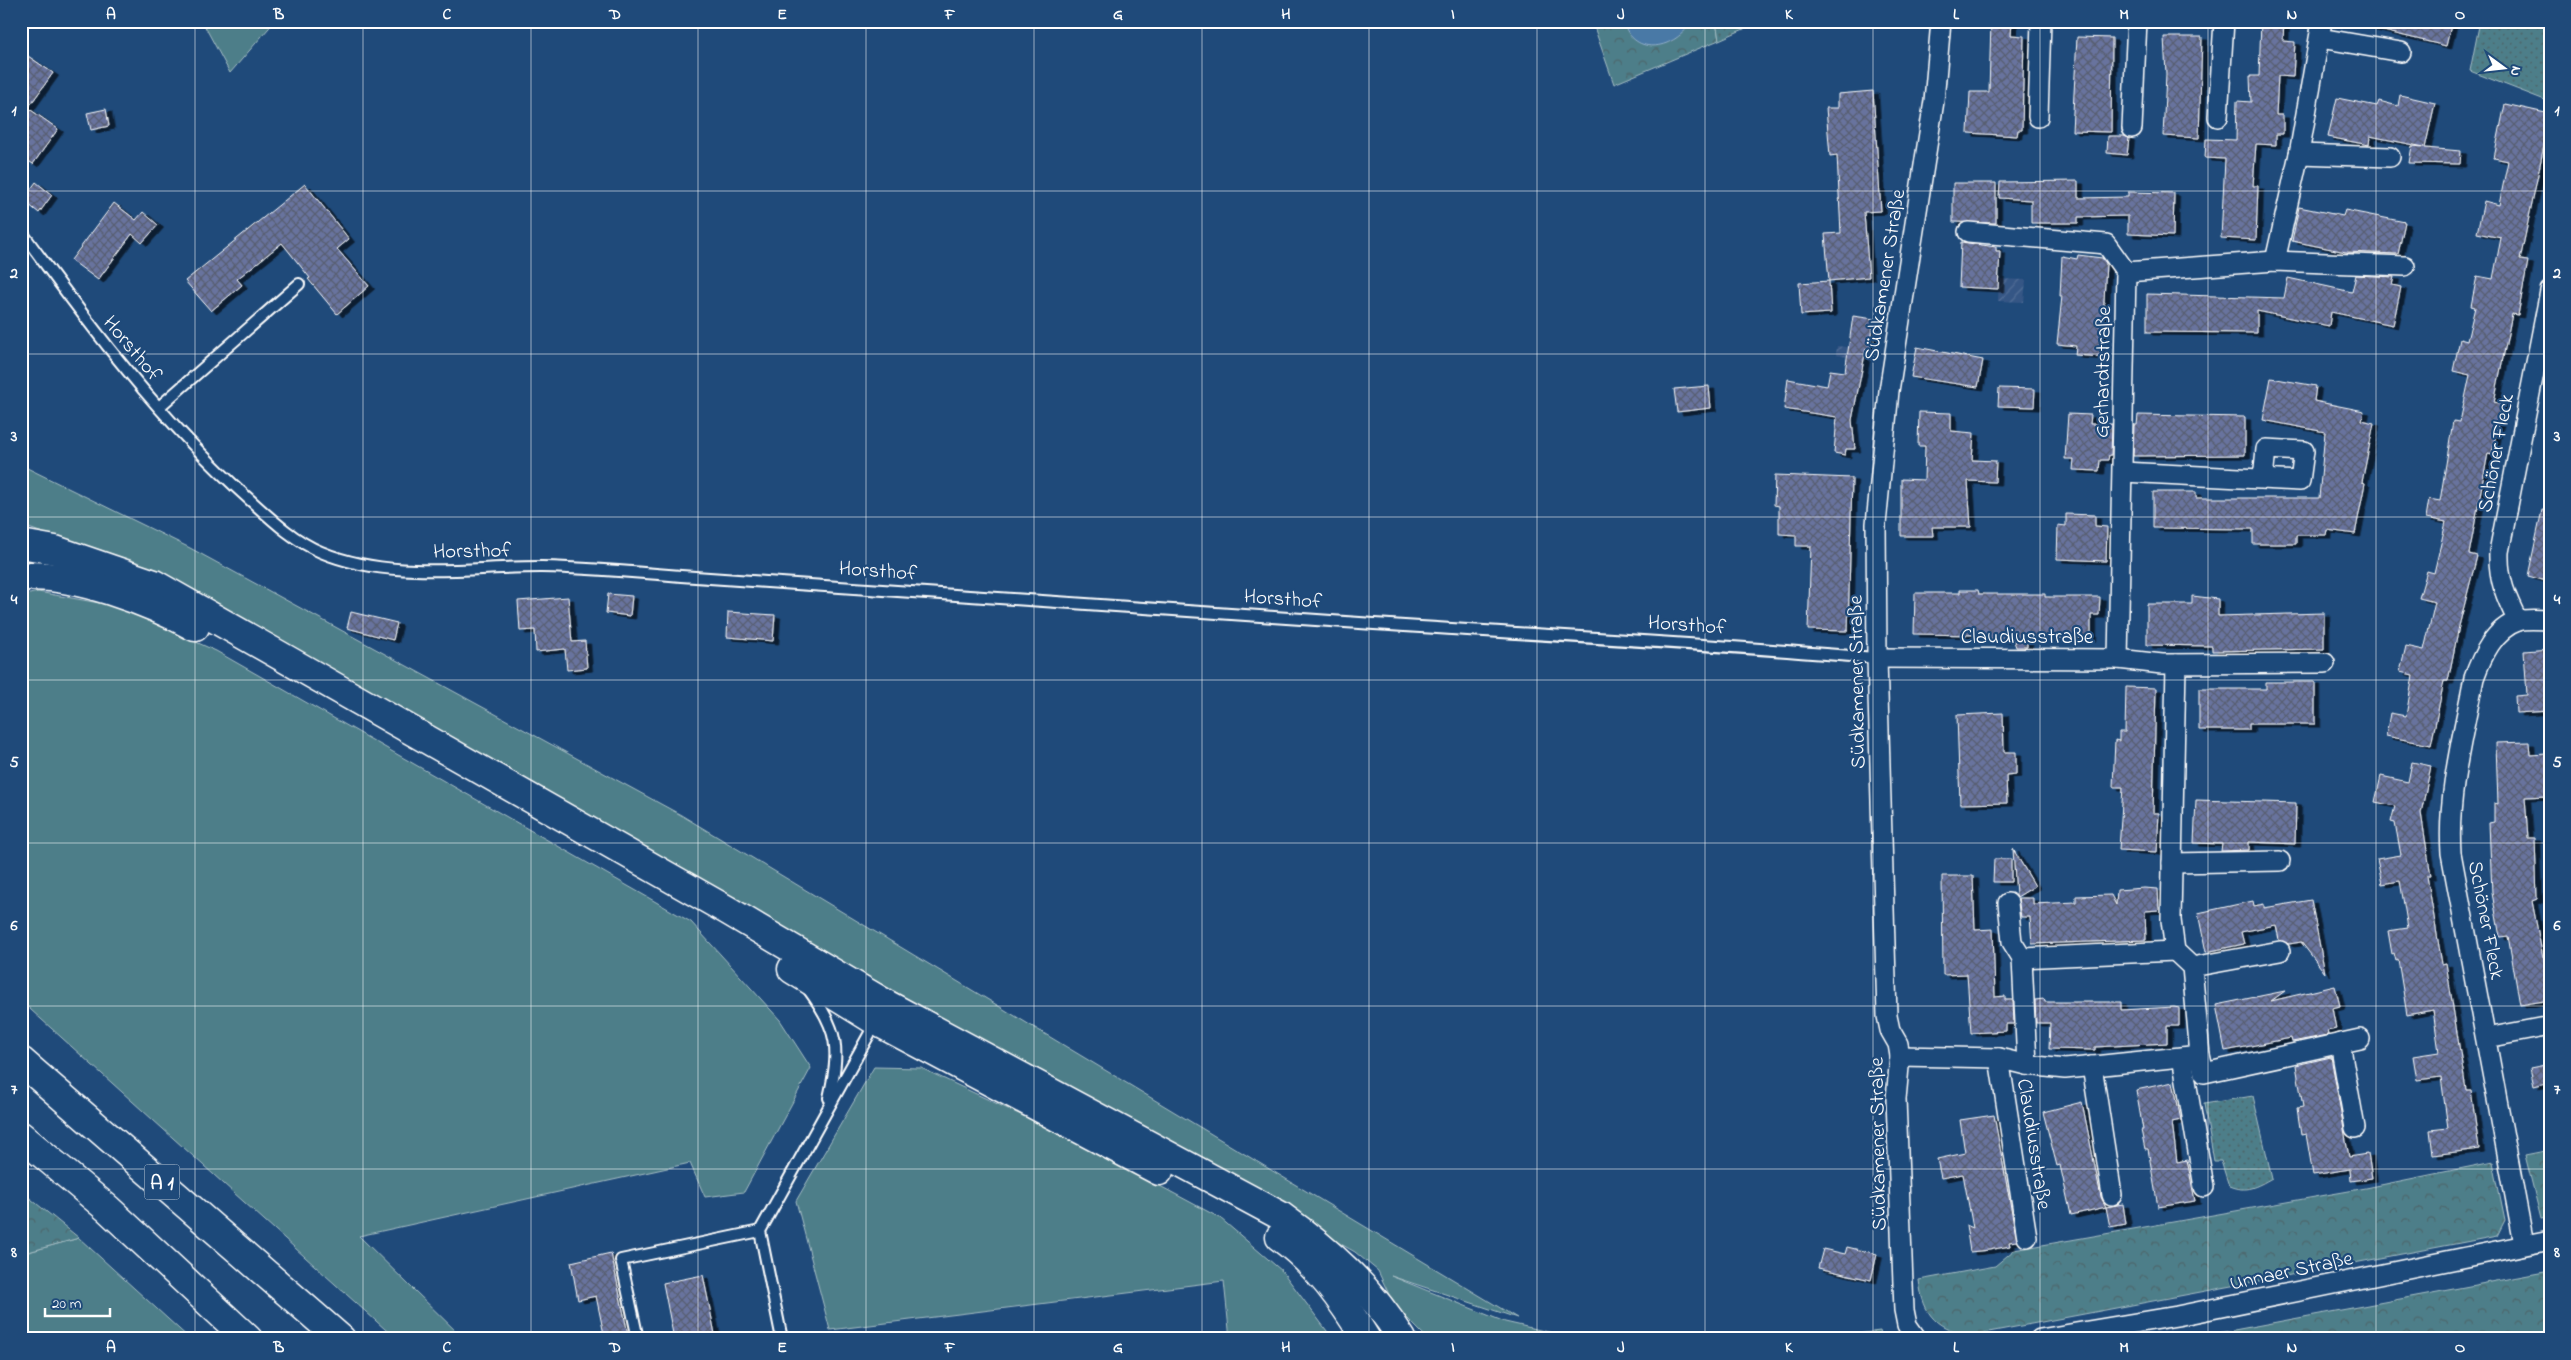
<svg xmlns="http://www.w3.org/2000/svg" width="2571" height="1360" viewBox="0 0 2571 1360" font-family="'Indie Flower',sans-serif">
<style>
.industrial{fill:url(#industrial-furrows)}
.grass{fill:#4e7e89;stroke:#a6bec4}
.forest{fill:url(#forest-crowns);stroke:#a6bec4}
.park{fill:url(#park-dots);stroke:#a6bec4}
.water{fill:#4979a6;stroke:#92afca}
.building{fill:url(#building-cross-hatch);stroke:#fff;filter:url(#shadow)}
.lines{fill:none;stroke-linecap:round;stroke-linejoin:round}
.lane-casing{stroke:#fff;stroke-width:14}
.street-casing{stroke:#fff;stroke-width:22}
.highway-casing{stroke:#fff;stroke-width:31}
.lane{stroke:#1f4a7a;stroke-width:10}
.street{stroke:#1f4a7a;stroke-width:19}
.highway{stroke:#1f4a7a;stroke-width:28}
.grid{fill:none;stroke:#fff;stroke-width:1;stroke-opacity:0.55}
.labels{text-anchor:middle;stroke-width:4.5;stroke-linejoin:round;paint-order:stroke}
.shield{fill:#1f4a7a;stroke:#bcc9d7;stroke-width:1}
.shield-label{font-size:20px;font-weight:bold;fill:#fff}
.street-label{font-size:21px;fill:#fff;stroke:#1f4a7a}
.neatline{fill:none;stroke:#fff;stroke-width:2}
.grid-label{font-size:16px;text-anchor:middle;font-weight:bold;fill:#fff}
</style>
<defs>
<pattern id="industrial-furrows" width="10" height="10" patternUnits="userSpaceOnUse" patternTransform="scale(1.25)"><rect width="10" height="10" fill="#355685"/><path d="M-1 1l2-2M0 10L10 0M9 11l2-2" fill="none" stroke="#536f97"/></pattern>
<pattern id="forest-crowns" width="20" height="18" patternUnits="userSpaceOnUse" patternTransform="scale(1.25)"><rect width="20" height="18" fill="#4e7e89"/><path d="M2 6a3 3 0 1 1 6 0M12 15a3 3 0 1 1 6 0" fill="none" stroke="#4d656a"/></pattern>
<pattern id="park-dots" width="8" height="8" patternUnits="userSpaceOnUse" patternTransform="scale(1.25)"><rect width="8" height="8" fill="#4e7e89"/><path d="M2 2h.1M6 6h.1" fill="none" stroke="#4d656a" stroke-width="1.8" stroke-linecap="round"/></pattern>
<pattern id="building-cross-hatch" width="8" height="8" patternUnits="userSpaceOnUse" patternTransform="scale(1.25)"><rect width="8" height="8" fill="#68739e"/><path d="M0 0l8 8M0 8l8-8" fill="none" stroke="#595e71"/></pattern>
<filter id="shadow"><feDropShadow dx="5.5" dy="3" stdDeviation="0" flood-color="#0009"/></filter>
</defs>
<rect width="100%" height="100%" fill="#1f4a7a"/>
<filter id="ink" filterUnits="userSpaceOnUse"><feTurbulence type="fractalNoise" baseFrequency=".02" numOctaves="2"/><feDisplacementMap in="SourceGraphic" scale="10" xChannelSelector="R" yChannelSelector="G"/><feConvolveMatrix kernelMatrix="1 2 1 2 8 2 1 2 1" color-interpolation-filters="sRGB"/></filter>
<g filter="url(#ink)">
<g class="industrial">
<polygon points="1999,279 2026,280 2024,302 1998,301"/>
<polygon points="1837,346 1873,350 1872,361 1836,355"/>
</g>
<g class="grass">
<polygon points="202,21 275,21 230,73"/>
<polygon points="21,465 190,548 681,815 1517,1318 1391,1276 1505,1322 1566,1336 1605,1339 1428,1339 1394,1305 1378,1271 1355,1252 164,578 21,525"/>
<polygon points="38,592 116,606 216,651 691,922 780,1020 811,1068 744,1192 705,1197 690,1163 359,1236 464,1339 396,1339 21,1001 21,596"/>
<polygon points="874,1067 921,1068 1072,1139 1220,1218 1282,1271 1333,1339 1230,1339 1224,1281 830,1330 796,1201"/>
<polygon points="79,1238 190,1339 21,1339 21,1254"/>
<polygon points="1880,1331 1882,1339 1818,1339"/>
</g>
<g class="forest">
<polygon points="1592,21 1716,21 1719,40 1614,84"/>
<polygon points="2550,1150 2550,1218 2541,1219 2525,1155"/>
<path d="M2493 1162 2505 1220 2497 1236 1973 1335C1938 1330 1923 1317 1919 1280L1995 1266 2014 1250 2366 1188Z"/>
<polygon points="21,1191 79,1238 21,1254"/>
<polygon points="2550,1271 2550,1339 2186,1339"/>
</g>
<g class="park">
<polygon points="1716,21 1762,21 1719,40"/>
<polygon points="2480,21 2550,21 2550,102 2470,71"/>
<path d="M2253 1096 2272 1178C2256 1187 2246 1193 2229 1186L2221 1161H2214L2204 1104Z"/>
</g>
<path class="water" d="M1623 21H1692C1676 49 1634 59 1623 21Z"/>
<g class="building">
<polygon points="1991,21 2012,21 2011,35 2024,36 2022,130 2018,130 2017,136 1968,133 1970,92 1989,92"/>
<polygon points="2261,21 2284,21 2283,41 2295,42 2293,77 2278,76 2276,115 2283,115 2283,134 2276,134 2276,145 2256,144 2253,186 2258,186 2256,240 2221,238 2225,159 2205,158 2206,139 2236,140 2237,101 2251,102 2250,76 2259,76"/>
<polygon points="2372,21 2452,21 2446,46 2371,28"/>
<polygon points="2077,37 2112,38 2111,132 2072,131"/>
<polygon points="2164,37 2202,37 2199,138 2163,136 2166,74"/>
<polygon points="28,56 53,73 28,108 58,129 33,164 21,156 21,65"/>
<polygon points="1873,91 1881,211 1864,212 1869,277 1829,281 1825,234 1841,233 1837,155 1830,156 1826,108 1838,108 1838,94"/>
<polygon points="2400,95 2435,103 2425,148 2461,151 2460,164 2409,163 2412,146 2424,147 2370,136 2369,145 2328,137 2337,98 2377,106 2379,101 2398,106"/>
<polygon points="2505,104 2550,114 2550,142 2545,141 2520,260 2528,261 2518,315 2512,314 2494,402 2502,404 2492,454 2488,453 2469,554 2477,556 2459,626 2448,681 2444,681 2431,745 2386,736 2390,713 2406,716 2413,675 2400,672 2406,646 2424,650 2435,602 2419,598 2427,571 2434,573 2446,522 2426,518 2429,499 2440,501 2453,421 2460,422 2470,375 2453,371 2460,339 2467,341 2475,307 2471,306 2477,276 2493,279 2501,238 2477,233 2484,201 2499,205 2508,161 2494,158"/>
<polygon points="106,109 109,126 91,130 87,113"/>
<polygon points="2108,136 2124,136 2129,138 2127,155 2107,153"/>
<polygon points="2078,181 2078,198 2128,197 2128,192 2174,193 2173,236 2128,234 2128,216 2078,217 2078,223 2031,223 2031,200 1999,198 2000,182"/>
<polygon points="36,182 52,195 39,213 23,200"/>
<polygon points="1953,183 1996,183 1996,223 1953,222"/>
<polygon points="305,184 349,239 337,249 369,286 337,314 308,279 310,278 282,243 237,279 242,285 211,311 185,281"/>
<polygon points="114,203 136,220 143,212 158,225 142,243 132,234 98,280 71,260"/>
<polygon points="2299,207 2343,216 2345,210 2405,222 2398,254 2346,252 2292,241"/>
<polygon points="1961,242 1996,247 1996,251 2000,251 1998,289 1959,287"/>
<polygon points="2078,255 2102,258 2106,263 2101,357 2075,355 2076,346 2057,344 2062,296 2060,296 2062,256 2077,259"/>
<polygon points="2356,275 2394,277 2392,285 2401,287 2393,325 2331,312 2329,326 2257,311 2257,333 2147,332 2147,294 2284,298 2288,278 2352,292"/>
<polygon points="1829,281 1831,313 1801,315 1799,283"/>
<polygon points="1853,316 1874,319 1870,350 1866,349 1852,420 1855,449 1846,449 1845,455 1834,453 1837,417 1784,409 1788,379 1827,386 1830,370 1845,372"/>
<polygon points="1917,347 1983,360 1978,387 1911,377"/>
<polygon points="2271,378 2316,386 2314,401 2364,411 2362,420 2374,423 2362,482 2365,483 2355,534 2327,530 2326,535 2296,535 2296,544 2253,544 2253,529 2153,528 2153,492 2196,492 2196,498 2319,498 2325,432 2263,420"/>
<polygon points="1709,386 1711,408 1677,412 1674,389"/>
<polygon points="1999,388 2035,389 2034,407 1998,406"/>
<polygon points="1919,412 1951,413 1951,431 1974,433 1972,460 1996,461 1995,482 1968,481 1971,527 1932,527 1933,536 1901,536 1901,479 1924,480 1925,446 1918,446"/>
<polygon points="2068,414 2091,415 2090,424 2112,424 2111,455 2109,455 2108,460 2100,460 2099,471 2073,470 2074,459 2065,459"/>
<polygon points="2138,415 2245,417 2245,455 2133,456 2134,425 2137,425"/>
<polygon points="1775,475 1852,478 1848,631 1808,630 1811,546 1796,546 1796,535 1779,534 1779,506 1774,505"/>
<polygon points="2542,510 2550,511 2550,582 2528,576"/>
<polygon points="2066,514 2095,515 2095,526 2107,527 2106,561 2057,559 2058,525 2066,526"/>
<polygon points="1960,590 1978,590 1979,594 2045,594 2045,597 2100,597 2099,615 2091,615 2091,638 2027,638 2027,647 2016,647 2012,636 2012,639 1977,639 1977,635 1914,634 1915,593 1960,593"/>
<polygon points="608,594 632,596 630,616 606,613"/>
<polygon points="2192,596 2218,599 2218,616 2324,613 2324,649 2212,651 2212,646 2147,645 2147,604 2192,604"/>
<polygon points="568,597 572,642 585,641 587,668 567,670 565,649 536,652 535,630 520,631 518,601"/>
<polygon points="351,612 397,623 393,640 347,628"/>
<polygon points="728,612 775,615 773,641 727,637"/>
<polygon points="2550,649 2550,711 2516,713 2515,696 2527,695 2524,651"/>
<polygon points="2266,682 2315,682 2315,724 2249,724 2249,730 2199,730 2199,689 2266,689"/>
<polygon points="2126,687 2156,688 2153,813 2159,813 2157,852 2119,850 2123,787 2113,787 2115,740 2119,741 2119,732 2125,732"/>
<polygon points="2003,713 2004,752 2016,752 2016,774 2006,775 2007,803 1960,804 1957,715"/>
<polygon points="2529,742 2530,755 2547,754 2548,796 2525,797 2528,838 2535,838 2537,899 2532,901 2543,958 2550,956 2550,1000 2520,1005 2508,936 2500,937 2492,893 2489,823 2494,822 2494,803 2498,804 2496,743"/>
<polygon points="2412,762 2431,766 2421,813 2431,876 2427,876 2442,964 2446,963 2466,1090 2471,1090 2479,1149 2433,1155 2430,1130 2448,1128 2441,1077 2417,1080 2413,1056 2439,1052 2433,1010 2407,1015 2398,960 2396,961 2394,953 2392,954 2388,931 2408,928 2400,881 2382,884 2377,859 2401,855 2395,823 2391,822 2395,806 2375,802 2381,776 2408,782"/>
<polygon points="2196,800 2296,803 2295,844 2249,842 2249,850 2221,851 2222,844 2194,843"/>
<polygon points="2013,849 2035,886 2017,897 2016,895"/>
<polygon points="1994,859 2011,859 2011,882 1993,882"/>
<polygon points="1942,876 1973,876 1975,930 1993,929 1995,997 2005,996 2005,1000 2013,1000 2014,1024 2006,1024 2006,1031 1971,1033 1967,974 1943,975"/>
<polygon points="2144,888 2158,889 2159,910 2145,911 2146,940 2032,944 2030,917 2021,917 2018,898 2033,898 2033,904 2076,902 2076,896 2111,895 2116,905 2117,890"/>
<polygon points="2311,900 2325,973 2301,942 2289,944 2279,940 2276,925 2241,932 2244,944 2206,952 2198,913 2253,901 2254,906 2264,904 2264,908"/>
<polygon points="2335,986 2340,1006 2332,1008 2336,1029 2327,1031 2328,1035 2292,1042 2291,1038 2225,1051 2216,1005 2285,991 2271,1001"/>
<polygon points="2044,999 2045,1002 2121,1002 2121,1010 2174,1007 2179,1008 2179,1026 2167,1026 2167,1043 2095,1047 2095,1050 2049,1049 2050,1023 2036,1023 2035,1000"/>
<polygon points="2331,1057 2349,1157 2368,1154 2372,1178 2351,1181 2350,1169 2313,1175 2306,1134 2301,1135 2297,1108 2303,1107 2296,1065"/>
<polygon points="2550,1064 2550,1082 2534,1086 2530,1068"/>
<polygon points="2173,1082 2181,1120 2172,1122 2177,1162 2187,1160 2195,1201 2158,1207 2148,1149 2145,1149 2141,1130 2143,1130 2136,1090"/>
<polygon points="2082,1102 2101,1197 2106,1207 2071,1215 2060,1165 2057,1166 2043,1112"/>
<polygon points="1994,1115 2017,1241 2009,1242 2010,1246 1989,1250 1970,1252 1966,1225 1973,1228 1963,1174 1941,1178 1937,1159 1965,1153 1960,1120"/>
<polygon points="2123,1204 2126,1224 2110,1227 2106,1207"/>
<polygon points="1847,1247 1877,1254 1871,1280 1818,1268 1823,1249 1845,1254"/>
<polygon points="611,1253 629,1339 605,1339 596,1296 578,1300 571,1262"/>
<polygon points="703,1275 716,1339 674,1339 663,1283"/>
</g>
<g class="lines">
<g class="lane-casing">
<g id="lane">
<path d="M21 231C90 326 161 421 249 499 271 519 294 541 321 552 391 581 468 567 541 567 587 568 635 572 681 576 912 592 1143 608 1374 624 1542 635 1709 644 1877 658"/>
<polyline points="159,407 299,284"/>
<path d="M809 990C839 1031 840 1049 829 1098"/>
<polyline points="638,1339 621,1260 760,1231"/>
<polyline points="782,1339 760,1231 876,1022"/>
</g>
</g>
<g class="street-casing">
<g id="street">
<polyline points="2320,38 2401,52"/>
<polyline points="2038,117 2041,21"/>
<polyline points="2218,117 2224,21"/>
<polyline points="2132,128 2137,21"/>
<polyline points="2299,154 2390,157"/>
<polyline points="1968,232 2106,244 2126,272 2118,659"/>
<polyline points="2275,261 2299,154 2322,21"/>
<polyline points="2126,272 2275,261 2405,266"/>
<polyline points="2123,472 2300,481 2304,451 2266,449 2263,479"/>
<path d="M2518 621C2506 598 2498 579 2499 552L2550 291"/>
<polyline points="1877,658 2118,659 2162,664 2325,663"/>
<polyline points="2172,863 2280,861"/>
<polyline points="2008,903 2012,942 2022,958 2175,951"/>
<polyline points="2022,958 2027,1065"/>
<polyline points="2192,967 2280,951"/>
<polyline points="2487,1038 2550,1026"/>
<polyline points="2340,1043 2355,1128"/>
<polyline points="2200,1055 2204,1073 2360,1039"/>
<polyline points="1900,1056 1999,1058 2027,1065 2065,1069 2200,1055 2192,967 2175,951 2171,920 2176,664"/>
<polyline points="2182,1057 2204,1187"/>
<polyline points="1999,1058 2027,1237"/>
<polyline points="2092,1066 2112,1195"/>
<path d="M2524 1244 2451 853C2447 794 2463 735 2474 678 2482 656 2494 629 2518 621 2527 618 2541 620 2550 620"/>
<polyline points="1917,1339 1907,1325 1904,1310 1896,1099 1900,1056 1898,1044 1890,1030 1887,1016 1877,658 1876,524 1889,391 1934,101 1941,21"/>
<polyline points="2040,1339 2177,1316 2550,1240"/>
</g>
</g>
<g class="highway-casing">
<g id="highway">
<path d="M21 544 55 550 154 584 727 910 886 1004 1281 1216C1328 1250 1371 1288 1402 1339"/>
<path d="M21 577C70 571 152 603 195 627"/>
<polyline points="792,969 876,1021 1159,1171"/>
<polyline points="21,1061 341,1339"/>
<polyline points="21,1136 108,1209 248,1339"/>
<path d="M1280 1237C1317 1264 1343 1301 1366 1339"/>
</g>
</g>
<use href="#lane" class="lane"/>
<use href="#street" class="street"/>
<use href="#highway" class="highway"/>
</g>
</g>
<path class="grid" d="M195 21V1339M363 21V1339M531 21V1339M698 21V1339M866 21V1339M1034 21V1339M1202 21V1339M1369 21V1339M1537 21V1339M1705 21V1339M1873 21V1339M2040 21V1339M2208 21V1339M2376 21V1339M21 191H2550M21 354H2550M21 517H2550M21 680H2550M21 843H2550M21 1006H2550M21 1169H2550"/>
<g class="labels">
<rect class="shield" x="144.5" y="1164.5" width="35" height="35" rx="4"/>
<g class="shield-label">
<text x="162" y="1189">A 1</text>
</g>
<g class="street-label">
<text transform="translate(1884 275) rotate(-81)" y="7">Südkamener Straße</text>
<text transform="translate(133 348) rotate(50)" y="7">Horsthof</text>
<text transform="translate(2102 372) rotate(-89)" y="7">Gerhardtstraße</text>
<text transform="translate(2495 453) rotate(-79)" y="7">Schöner Fleck</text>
<text transform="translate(472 550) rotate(-1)" y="7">Horsthof</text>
<text transform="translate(878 570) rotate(4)" y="7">Horsthof</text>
<text transform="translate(1283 598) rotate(4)" y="7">Horsthof</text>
<text transform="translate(1687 624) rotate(4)" y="7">Horsthof</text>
<text x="2027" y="643">Claudiusstraße</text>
<text transform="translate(1856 682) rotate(-91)" y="7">Südkamener Straße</text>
<text transform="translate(2487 920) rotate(79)" y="7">Schöner Fleck</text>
<text transform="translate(1877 1144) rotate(-91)" y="7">Südkamener Straße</text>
<text transform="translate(2035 1144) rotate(81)" y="7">Claudiusstraße</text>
<text transform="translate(2291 1270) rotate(-12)" y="7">Unnaer Straße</text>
</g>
</g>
<rect width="2571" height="1360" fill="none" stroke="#1f4a7a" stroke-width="55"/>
<g transform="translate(2504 68) rotate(105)" stroke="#1f4a7a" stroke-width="4" paint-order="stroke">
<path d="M0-4L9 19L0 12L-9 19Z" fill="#ffffff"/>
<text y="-8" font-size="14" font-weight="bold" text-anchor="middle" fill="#ffffff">N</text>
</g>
<path d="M45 1308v8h65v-8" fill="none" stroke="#ffffff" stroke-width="2.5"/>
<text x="52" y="1308" font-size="15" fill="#ffffff" stroke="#1f4a7a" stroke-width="4" paint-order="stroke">20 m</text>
<rect x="28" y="28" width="2516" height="1304" class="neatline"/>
<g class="grid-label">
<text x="111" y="19">A</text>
<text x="279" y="19">B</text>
<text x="447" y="19">C</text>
<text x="615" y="19">D</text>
<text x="782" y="19">E</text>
<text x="950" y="19">F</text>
<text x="1118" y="19">G</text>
<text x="1286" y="19">H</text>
<text x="1453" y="19">I</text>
<text x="1621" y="19">J</text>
<text x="1789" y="19">K</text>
<text x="1956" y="19">L</text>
<text x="2124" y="19">M</text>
<text x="2292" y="19">N</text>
<text x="2460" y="19">O</text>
<text x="14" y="115">1</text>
<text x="2557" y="115">1</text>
<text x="14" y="278">2</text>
<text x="2557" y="278">2</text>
<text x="14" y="441">3</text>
<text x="2557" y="441">3</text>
<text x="14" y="604">4</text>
<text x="2557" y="604">4</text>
<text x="14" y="767">5</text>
<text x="2557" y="767">5</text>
<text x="14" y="930">6</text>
<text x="2557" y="930">6</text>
<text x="14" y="1094">7</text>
<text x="2557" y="1094">7</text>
<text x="14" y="1257">8</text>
<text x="2557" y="1257">8</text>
<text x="111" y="1352">A</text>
<text x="279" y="1352">B</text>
<text x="447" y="1352">C</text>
<text x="615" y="1352">D</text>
<text x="782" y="1352">E</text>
<text x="950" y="1352">F</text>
<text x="1118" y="1352">G</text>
<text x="1286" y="1352">H</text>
<text x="1453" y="1352">I</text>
<text x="1621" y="1352">J</text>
<text x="1789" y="1352">K</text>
<text x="1956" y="1352">L</text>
<text x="2124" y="1352">M</text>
<text x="2292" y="1352">N</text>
<text x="2460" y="1352">O</text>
</g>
</svg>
